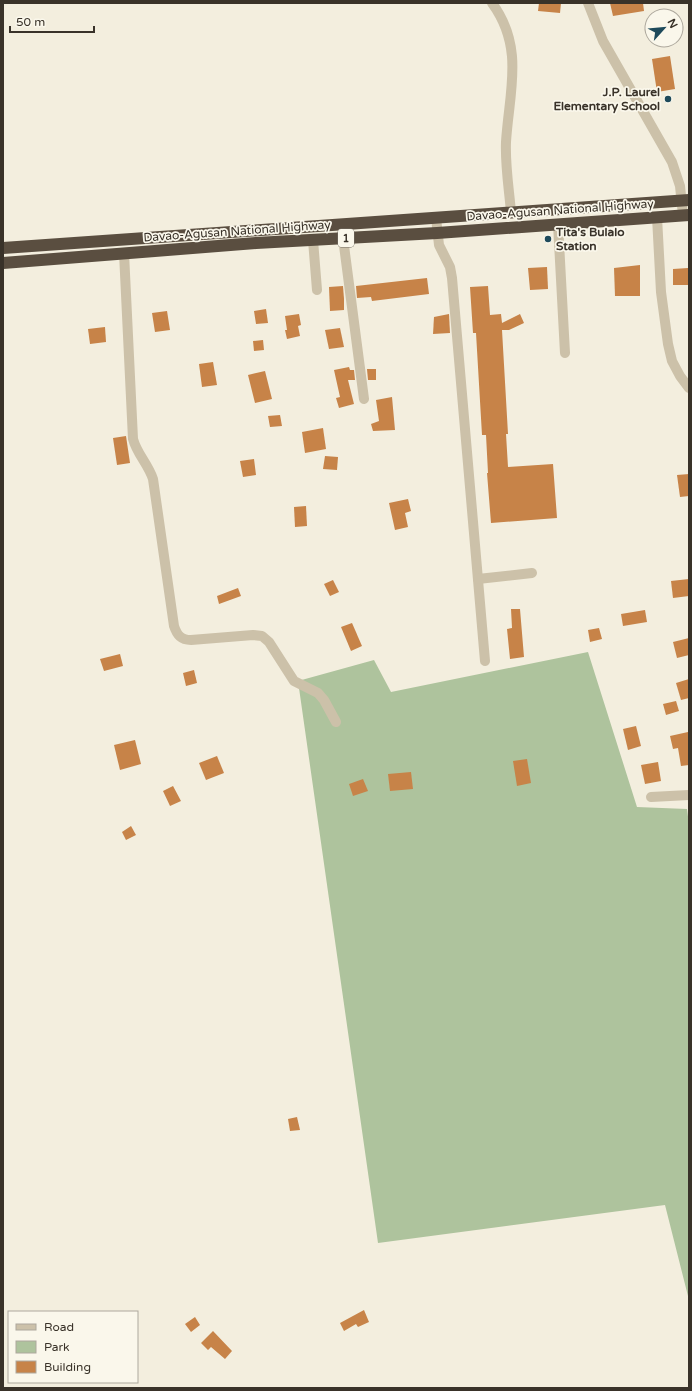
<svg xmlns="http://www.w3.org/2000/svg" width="692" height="1391" viewBox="0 0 692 1391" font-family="'Varela Round',sans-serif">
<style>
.green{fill:#aec39d}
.building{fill:#c78348}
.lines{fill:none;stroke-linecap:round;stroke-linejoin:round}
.minor{stroke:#ccc1a9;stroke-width:10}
.highway{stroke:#5a4e40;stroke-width:12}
.poi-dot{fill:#1e4a5b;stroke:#faf7eb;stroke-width:1.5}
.labels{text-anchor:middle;stroke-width:3.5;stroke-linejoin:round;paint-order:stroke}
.shield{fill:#faf7eb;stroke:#736d63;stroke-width:1}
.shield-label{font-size:11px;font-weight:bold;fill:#393229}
.poi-label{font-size:12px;font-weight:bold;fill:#393229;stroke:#faf7eb;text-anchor:end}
.street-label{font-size:12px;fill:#393229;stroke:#faf7eb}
</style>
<rect width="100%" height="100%" fill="#f3eede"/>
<polygon class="green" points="588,652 637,807 687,809 689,824 689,1300 665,1205 378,1243 298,681 374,660 391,692"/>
<g class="building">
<polygon points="539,3 561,3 560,13 538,11"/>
<polygon points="610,3 643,3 644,11 613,16"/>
<polygon points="670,56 675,89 657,92 652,59"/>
<polygon points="640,265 640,296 615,296 614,268"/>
<polygon points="547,267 548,289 530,290 528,268"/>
<polygon points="688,268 689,285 673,285 673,269"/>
<polygon points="427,278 429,294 372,301 371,297 357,298 356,286"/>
<polygon points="343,286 344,299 344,310 330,311 329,287"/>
<polygon points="488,286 490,315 501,314 502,323 520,314 524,323 509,330 502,330 508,434 506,434 508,467 553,464 557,518 491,523 487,473 488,473 486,435 482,435 476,333 473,333 470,287"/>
<polygon points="266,309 268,323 256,324 254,311"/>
<polygon points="167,311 170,330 155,332 152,313"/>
<polygon points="299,314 301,325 298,326 300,336 287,339 285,330 287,330 285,316"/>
<polygon points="449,314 450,333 433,334 434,317"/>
<polygon points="105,327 106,342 90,344 88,329"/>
<polygon points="340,328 344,347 329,349 325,330"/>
<polygon points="263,340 264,350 254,351 253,341"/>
<polygon points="213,362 217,385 202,387 199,364"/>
<polygon points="349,367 350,370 354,370 355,380 348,380 354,404 339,408 336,398 340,397 334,370"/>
<polygon points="367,369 376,369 376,380 368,380"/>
<polygon points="265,371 272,399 255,403 248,375"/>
<polygon points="392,397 395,430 373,431 371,424 379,421 376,400"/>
<polygon points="280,415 282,426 270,427 268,416"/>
<polygon points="323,428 326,449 305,453 302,432"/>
<polygon points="126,436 130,463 117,465 113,438"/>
<polygon points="325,456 338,457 337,470 323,469"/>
<polygon points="254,459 256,475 243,477 240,461"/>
<polygon points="689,474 689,496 680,497 677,475"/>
<polygon points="408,499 411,511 405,513 408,527 395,530 389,503"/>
<polygon points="306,506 307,526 295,527 294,507"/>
<polygon points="689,579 689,596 673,598 671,581"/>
<polygon points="333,580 339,592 330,596 324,584"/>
<polygon points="238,588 241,596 219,604 217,596"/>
<polygon points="511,609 520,609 524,657 510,659 507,629 512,628"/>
<polygon points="645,610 647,622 623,626 621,614"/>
<polygon points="352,623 362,646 351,651 341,627"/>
<polygon points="599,628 602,639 590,642 588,630"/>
<polygon points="689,638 689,655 677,658 673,642"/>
<polygon points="120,654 123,666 104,671 100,659"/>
<polygon points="194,670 197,683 186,686 183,673"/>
<polygon points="689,679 689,698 681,700 676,683"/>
<polygon points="676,701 679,711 666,715 663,704"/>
<polygon points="636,726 641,746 628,750 623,729"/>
<polygon points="688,732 689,739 689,765 681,766 678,748 673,749 670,736"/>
<polygon points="135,740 141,764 120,770 114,745"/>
<polygon points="217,756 224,773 206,780 199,763"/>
<polygon points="527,759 531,783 517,786 513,761"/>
<polygon points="658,762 661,781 645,784 641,765"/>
<polygon points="411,772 413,789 390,791 388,774"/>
<polygon points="363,779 368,791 353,796 349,784"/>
<polygon points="173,786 181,801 170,806 163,791"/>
<polygon points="131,826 136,835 126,840 122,832"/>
<polygon points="297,1117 300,1130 290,1131 288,1119"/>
<polygon points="364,1310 369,1322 358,1327 356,1324 344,1331 340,1323"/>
<polygon points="195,1317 200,1325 191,1332 185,1324"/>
<polygon points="213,1331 232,1351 225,1359 211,1347 208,1350 201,1343"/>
</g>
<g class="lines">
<g class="minor">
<path d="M492 3C525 48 509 92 506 142 505 165 509 189 511 212"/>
<polyline points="588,3 603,41 672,162 680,186 683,215"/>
<polyline points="657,217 661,292 668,344 672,361 680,376 689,388"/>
<polyline points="436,218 439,245 450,267 452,278 485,661"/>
<polyline points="558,224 565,353"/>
<polyline points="343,238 364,399"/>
<polyline points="313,240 317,290"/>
<path d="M124 253 133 439C137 454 148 464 153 479L174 626C177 635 181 640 191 640L253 635 262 636 269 642 294 681 318 693 324 700 336 722"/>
<polyline points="478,579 532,573"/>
<polyline points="651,797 689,795"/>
</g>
<g class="highway">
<polyline points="3,248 689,200"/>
<polyline points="3,263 256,243 437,233 689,215"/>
</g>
</g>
<g class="poi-dot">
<circle cx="668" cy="99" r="4"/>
<circle cx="548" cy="239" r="4"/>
</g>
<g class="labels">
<rect class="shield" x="338" y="229" width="16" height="18" rx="3"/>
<g class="shield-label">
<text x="346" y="242">1</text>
</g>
<g class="poi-label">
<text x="660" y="96">J.P. Laurel<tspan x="660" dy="14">Elementary School</tspan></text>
<text x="556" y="236" text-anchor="start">Tita's Bulalo<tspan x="556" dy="14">Station</tspan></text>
</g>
<g class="street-label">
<text transform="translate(560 210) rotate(-4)" y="4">Davao-Agusan National Highway</text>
<text transform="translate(237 231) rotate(-4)" y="4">Davao-Agusan National Highway</text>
</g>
</g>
<rect width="692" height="1391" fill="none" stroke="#393229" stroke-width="8"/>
<rect x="8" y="1311" width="130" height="72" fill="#faf7eb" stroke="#ada89d"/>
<rect x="16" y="1324" width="20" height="6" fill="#ccc1a9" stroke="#ada89d"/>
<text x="44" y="1331" font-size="12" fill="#393229">Road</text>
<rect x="16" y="1341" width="20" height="12" fill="#aec39d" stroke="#ada89d"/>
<text x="44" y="1351" font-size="12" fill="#393229">Park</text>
<rect x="16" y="1361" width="20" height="12" fill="#c78348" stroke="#ada89d"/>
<text x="44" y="1371" font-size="12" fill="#393229">Building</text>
<g transform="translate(664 28) rotate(63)"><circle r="19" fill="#faf7eb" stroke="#ada89d"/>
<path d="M0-3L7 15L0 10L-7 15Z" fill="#1e4a5b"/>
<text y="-6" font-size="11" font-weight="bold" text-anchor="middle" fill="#393229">N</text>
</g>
<path d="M10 26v6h84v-6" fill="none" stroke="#393229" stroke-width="2"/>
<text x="16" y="26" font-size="12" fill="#393229" stroke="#faf7eb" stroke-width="3" paint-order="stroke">50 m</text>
</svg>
